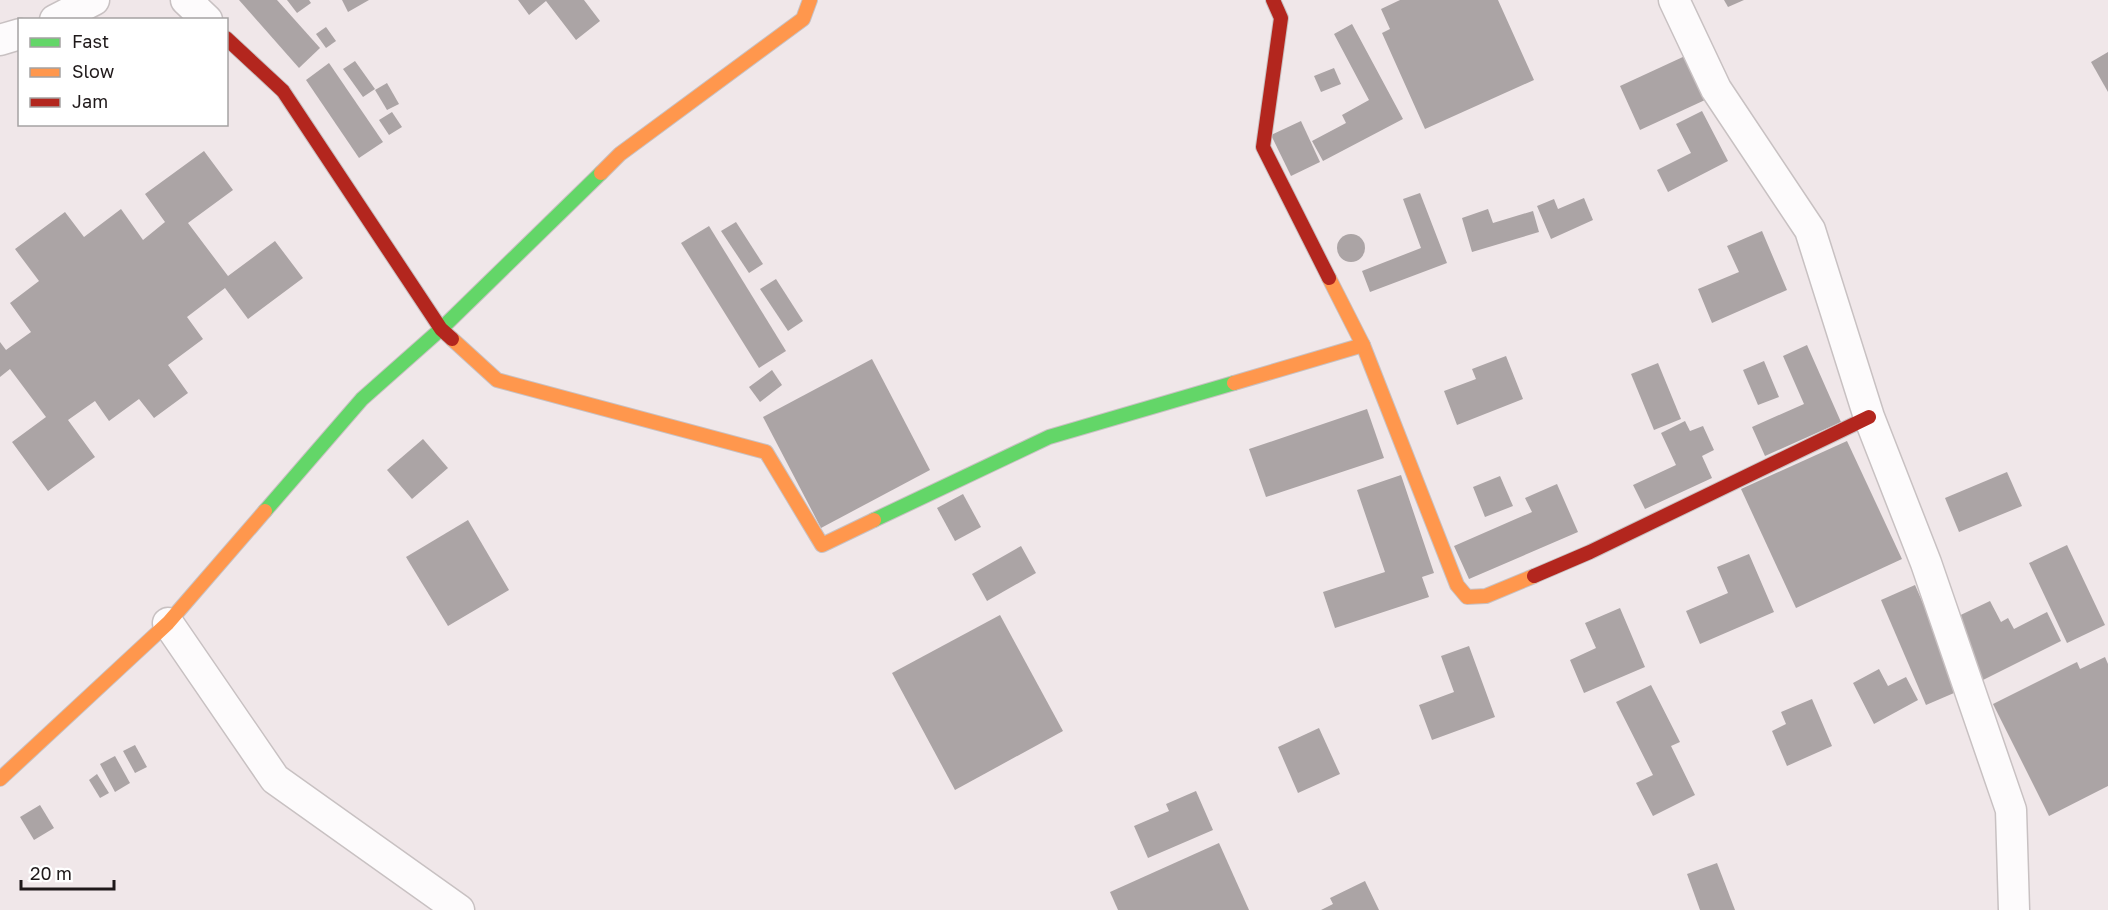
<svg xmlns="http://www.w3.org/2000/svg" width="2108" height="910" viewBox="0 0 2108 910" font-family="'Golos Text',sans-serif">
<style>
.building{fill:#aba4a5}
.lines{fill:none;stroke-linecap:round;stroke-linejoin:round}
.street-casing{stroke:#c8c1c2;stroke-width:33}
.fast-casing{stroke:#c8c1c2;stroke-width:16}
.slow-casing{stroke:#c8c1c2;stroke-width:16}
.jam-casing{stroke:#c8c1c2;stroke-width:16}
.street{stroke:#fdfbfc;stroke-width:30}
.fast{stroke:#63d668;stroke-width:14}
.slow{stroke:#ff974d;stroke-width:14}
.jam{stroke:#b3261e;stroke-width:14}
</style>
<rect width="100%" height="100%" fill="#f0e7e9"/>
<g class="building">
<polygon points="239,0 277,0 320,48 299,68"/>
<polygon points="287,0 309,0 311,3 297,13"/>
<polygon points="342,0 369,0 348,12"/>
<polygon points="518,0 584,0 600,21 576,40 546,1 529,15"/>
<polygon points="1400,0 1498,0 1534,80 1425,129 1382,33 1390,29 1381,9"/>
<polygon points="1724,0 1744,0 1728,7"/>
<polygon points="1352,24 1403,119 1323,161 1312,141 1346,123 1342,115 1369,100 1334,34"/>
<polygon points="326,27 336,41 326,48 316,34"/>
<polygon points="2108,52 2108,92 2091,62"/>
<polygon points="1685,56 1705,100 1640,130 1620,86"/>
<polygon points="355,61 375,89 363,97 343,69"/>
<polygon points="329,63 383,142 359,158 306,80"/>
<polygon points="1334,68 1341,84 1321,92 1314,76"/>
<polygon points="387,83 399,104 387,110 375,90"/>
<polygon points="1702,111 1728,161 1668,192 1657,170 1691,153 1676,124"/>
<polygon points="392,112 402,127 389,135 379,120"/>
<polygon points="1301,121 1320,162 1291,176 1271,135"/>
<polygon points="204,151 233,190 188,223 228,276 275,241 303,278 248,319 225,288 187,317 203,339 168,365 188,393 154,418 139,399 109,421 95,401 68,420 95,457 48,491 12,442 46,417 10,369 0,377 0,342 6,350 31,332 10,303 39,281 15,249 65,212 84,237 121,209 143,240 165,222 145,194"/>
<polygon points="1420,193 1447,263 1370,292 1362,271 1421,248 1403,199"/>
<polygon points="1584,198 1593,220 1551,239 1537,206 1554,199 1558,209"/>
<polygon points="1488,209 1493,223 1533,211 1539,232 1472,252 1462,218"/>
<polygon points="736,222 763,264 749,273 721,231"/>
<polygon points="709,226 786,351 759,368 681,243"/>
<polygon points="1762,231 1787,290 1712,323 1698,289 1739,272 1727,246"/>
<circle cx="1351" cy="248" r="14"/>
<polygon points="776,279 803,321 788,331 760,289"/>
<polygon points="1807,345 1841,422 1765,456 1752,427 1804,404 1783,356"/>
<polygon points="1506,356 1523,399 1457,425 1444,391 1476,379 1472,369"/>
<polygon points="872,359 930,470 821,528 763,417"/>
<polygon points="1764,361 1779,397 1758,405 1743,370"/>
<polygon points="1658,363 1681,419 1654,430 1631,374"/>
<polygon points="772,370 782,385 760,402 749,387"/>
<polygon points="1367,409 1384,458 1266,497 1249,449"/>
<polygon points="1685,421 1690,431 1703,426 1714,450 1702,456 1712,478 1645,509 1633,485 1676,465 1661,433"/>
<polygon points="423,439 448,468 412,499 387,470"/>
<polygon points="1847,441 1902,559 1796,608 1741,489"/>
<polygon points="2007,472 2022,506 1959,532 1945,498"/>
<polygon points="1401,475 1434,573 1422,577 1429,597 1335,628 1323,592 1385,572 1357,490"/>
<polygon points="1500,476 1513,506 1485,517 1473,487"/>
<polygon points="1557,484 1578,532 1469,579 1454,546 1532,512 1525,498"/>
<polygon points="963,494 981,527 955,541 937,508"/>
<polygon points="468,520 509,590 448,626 406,557"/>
<polygon points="2067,545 2105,625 2067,643 2029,563"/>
<polygon points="1021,546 1036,573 987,601 972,574"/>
<polygon points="1749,554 1774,612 1700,644 1686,611 1728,593 1717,567"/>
<polygon points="1915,585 1961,690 1926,705 1881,600"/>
<polygon points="1990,601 2001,622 2008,618 2014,629 2047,612 2061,641 1979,682 1948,621"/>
<polygon points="1620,608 1645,667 1584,693 1570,660 1596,648 1585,623"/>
<polygon points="1000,615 1063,731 955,790 892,673"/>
<polygon points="1469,646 1495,717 1432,740 1419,705 1454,692 1441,656"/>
<polygon points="2105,657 2108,664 2108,786 2049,816 1993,704 2077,662 2080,669"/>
<polygon points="1879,669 1888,686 1906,677 1918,700 1874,724 1853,683"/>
<polygon points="1651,685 1680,742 1671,746 1695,795 1653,816 1636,783 1653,775 1616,702"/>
<polygon points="1812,699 1832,746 1787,766 1772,731 1786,724 1781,712"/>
<polygon points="1319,728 1340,774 1298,793 1278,747"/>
<polygon points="135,745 147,767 135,773 123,751"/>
<polygon points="115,756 130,783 115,792 100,764"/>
<polygon points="97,774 109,793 100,798 89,780"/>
<polygon points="1196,791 1213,830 1148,858 1134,826 1169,811 1166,804"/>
<polygon points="40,805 54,828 34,840 20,817"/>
<polygon points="1219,843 1249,910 1118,910 1110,892"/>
<polygon points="1717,863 1735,910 1700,910 1687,874"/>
<polygon points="1365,881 1379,910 1321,910 1333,904 1330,898"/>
</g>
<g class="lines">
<g class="street-casing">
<g id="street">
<polyline points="186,0 207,20"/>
<polyline points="1674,0 1716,89 1810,230 1869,417 1926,563 2011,810 2014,910"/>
<polyline points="55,20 94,0"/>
<polyline points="0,40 20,34"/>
<polyline points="168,623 275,779 459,910"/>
</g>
</g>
<g class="fast-casing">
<g id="fast">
<polyline points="265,511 362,399 441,329 601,173"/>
<polyline points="874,520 1049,437 1234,383"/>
</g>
</g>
<g class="slow-casing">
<g id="slow">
<polyline points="601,173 620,154 803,19 810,0"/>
<polyline points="1329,278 1363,345 1457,585 1467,597 1486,596 1534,576"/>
<polyline points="452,339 497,380 766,452 822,545 874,520"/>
<polyline points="1234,383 1363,345"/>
<polyline points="0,779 168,623 265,511"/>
</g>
</g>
<g class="jam-casing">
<g id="jam">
<polyline points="1273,0 1281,18 1263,147 1329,278"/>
<polyline points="226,38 283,91 441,329 452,339"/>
<polyline points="1534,576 1590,552 1869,417"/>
</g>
</g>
<use href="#street" class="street"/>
<use href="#fast" class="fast"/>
<use href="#slow" class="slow"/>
<use href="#jam" class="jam"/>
</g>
<rect x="18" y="18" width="210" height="108" fill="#ffffff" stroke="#a5a3a3" stroke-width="1.5"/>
<rect x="30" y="38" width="30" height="9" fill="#63d668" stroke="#a5a3a3" stroke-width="1.5"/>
<text x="72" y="48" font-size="18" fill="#1f191a">Fast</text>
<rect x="30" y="68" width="30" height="9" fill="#ff974d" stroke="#a5a3a3" stroke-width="1.5"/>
<text x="72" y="78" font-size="18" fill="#1f191a">Slow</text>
<rect x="30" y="98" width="30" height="9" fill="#b3261e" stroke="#a5a3a3" stroke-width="1.5"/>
<text x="72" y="108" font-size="18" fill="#1f191a">Jam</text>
<path d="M21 880v9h93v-9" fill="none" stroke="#1f191a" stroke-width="3"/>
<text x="30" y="880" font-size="18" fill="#1f191a" stroke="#ffffff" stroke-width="4.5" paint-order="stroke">20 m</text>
</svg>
